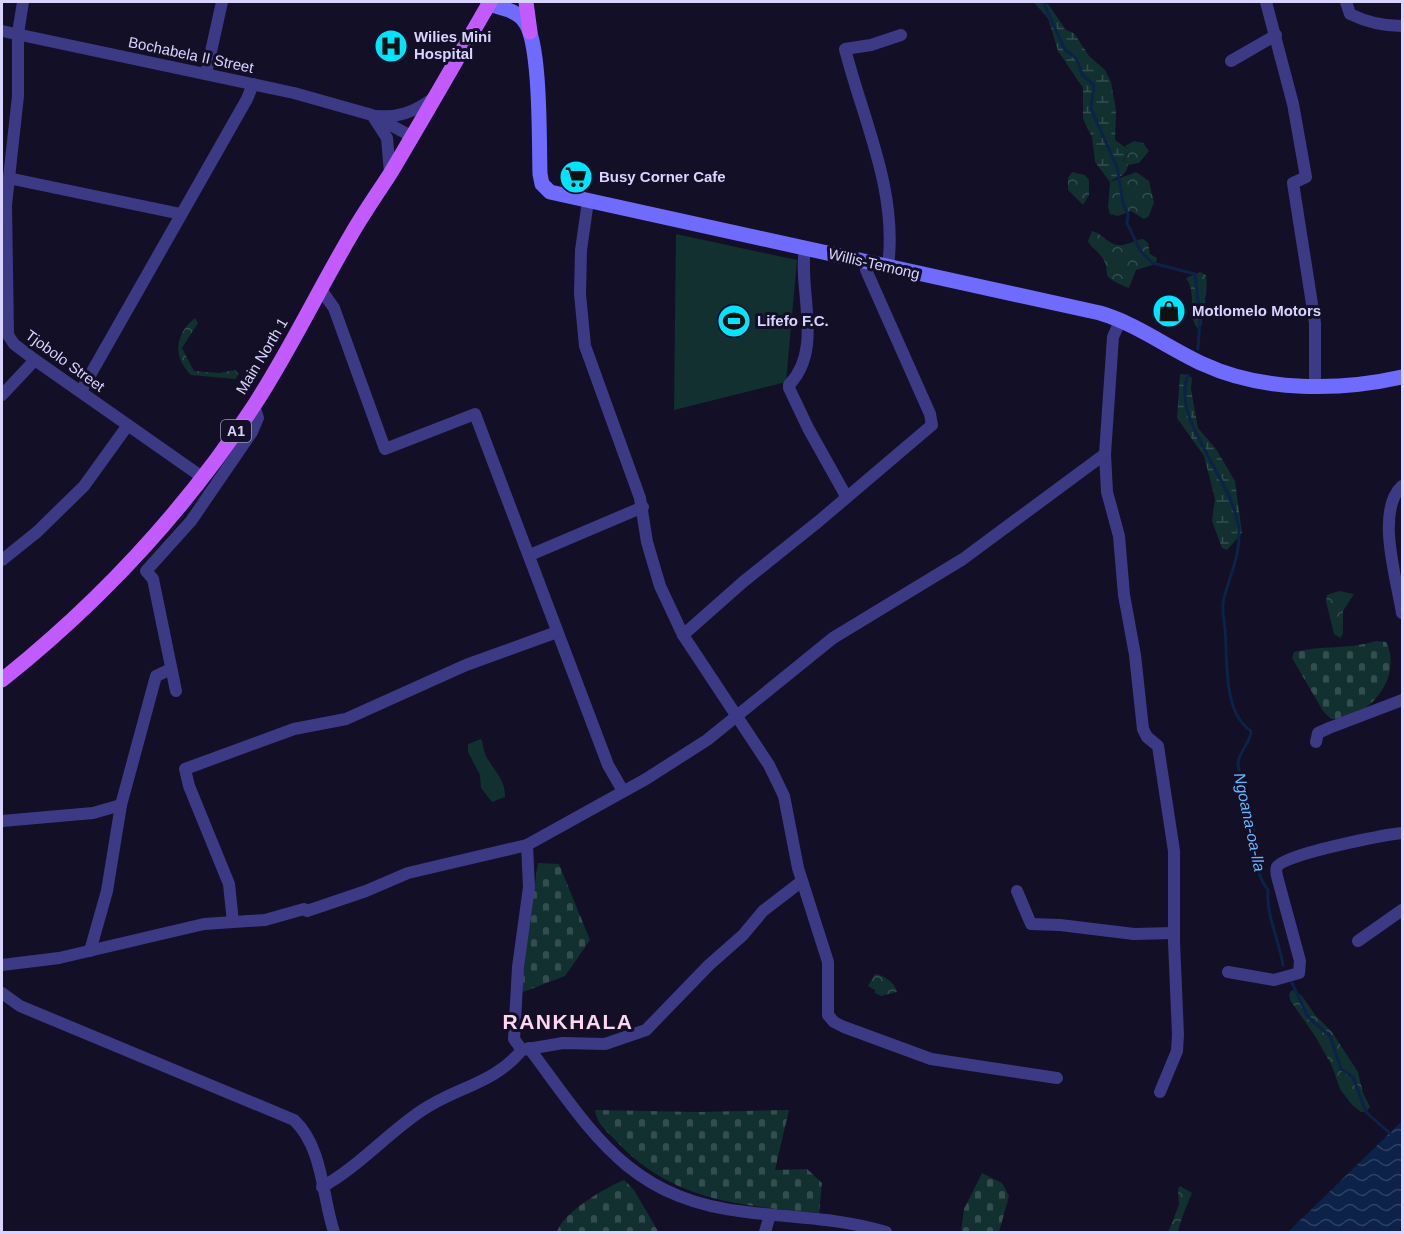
<svg xmlns="http://www.w3.org/2000/svg" width="1404" height="1234" viewBox="0 0 1404 1234" font-family="Helvetica,sans-serif">
<style>
.grass{fill:#12302f}
.forest{fill:url(#forest-crowns)}
.wetland{fill:url(#wetland-marsh)}
.cemetery{fill:url(#cemetery-stones)}
.water{fill:url(#water-waves)}
.lines{fill:none;stroke-linecap:round;stroke-linejoin:round}
.stream{stroke:#0c2248;stroke-width:3}
.street{stroke:#3d3a85;stroke-width:12}
.secondary{stroke:#6f6bff;stroke-width:15}
.primary{stroke:#c25bff;stroke-width:15}
.labels{text-anchor:middle;stroke-width:6;stroke-linejoin:round;paint-order:stroke}
.shield{fill:#130f26;stroke:#9e99be;stroke-width:1.5}
.shield-label{font-size:14px;font-weight:bold;fill:#d9d4ff}
.poi-label{font-size:15px;font-weight:bold;fill:#d9d4ff;stroke:#130f26;text-anchor:start}
.street-label{font-size:15px;fill:#d9d4ff;stroke:#130f26}
.water-label{font-size:16px;font-style:italic;fill:#62b6ff;stroke:#130f26}
.district-label{font-size:21px;font-weight:bold;letter-spacing:1.5px;fill:#ffd6f0;stroke:#130f26}
</style>
<defs>
<pattern id="forest-crowns" width="20" height="18" patternUnits="userSpaceOnUse" patternTransform="scale(1.5)"><rect width="20" height="18" fill="#12302f"/><path d="M2 6a3 3 0 1 1 6 0M12 15a3 3 0 1 1 6 0" fill="none" stroke="#344d4e"/></pattern>
<pattern id="wetland-marsh" width="20" height="14" patternUnits="userSpaceOnUse" patternTransform="scale(1.5)"><rect width="20" height="14" fill="#12302f"/><path d="M1 5h8M5 5V1M11 12h8M15 12V8" fill="none" stroke="#344d4e"/></pattern>
<pattern id="cemetery-stones" width="16" height="16" patternUnits="userSpaceOnUse" patternTransform="scale(1.5)"><rect width="16" height="16" fill="#12302f"/><path d="M2 7V4a2 2 0 0 1 4 0v3zM10 15v-3a2 2 0 0 1 4 0v3z" fill="#344d4e"/></pattern>
<pattern id="water-waves" width="16" height="10" patternUnits="userSpaceOnUse" patternTransform="scale(1.5)"><rect width="16" height="10" fill="#0c2248"/><path d="M0 5q4-4 8 0t8 0" fill="none" stroke="#2f4163"/></pattern>
</defs>
<rect width="100%" height="100%" fill="#130f26"/>
<g class="grass">
<polygon points="676,234 797,260 786,382 674,410"/>
<path d="M481 739C484 745 483 752 487 758 494 770 506 781 505 797L492 802 481 788 480 775 468 752V744Z"/>
</g>
<g class="forest">
<polygon points="1134,141 1143,143 1149,151 1139,163 1128,165 1123,162 1129,150 1125,146"/>
<polygon points="1072,172 1085,175 1089,180 1089,195 1083,205 1068,190 1068,178"/>
<polygon points="1136,172 1149,181 1154,202 1149,216 1144,219 1131,211 1118,216 1110,214 1108,207 1110,182"/>
<path d="M1092 231C1102 233 1108 244 1118 245 1126 246 1135 240 1143 239L1148 243 1150 254 1157 258 1156 264 1136 270 1129 288C1093 274 1116 274 1100 255 1096 249 1091 248 1088 241Z"/>
<path d="M1200 272 1206 275C1209 292 1202 308 1202 325L1197 328C1187 314 1197 292 1186 278Z"/>
<path d="M195 318 198 323 182 348 194 371 219 373 235 370 239 374 235 379 191 375C173 357 174 335 195 318Z"/>
<polygon points="1339,591 1354,594 1343,611 1343,634 1340,638 1334,634 1326,601 1327,595"/>
<path d="M875 974C884 975 895 983 897 992L881 996 875 993V990L868 986Z"/>
<polygon points="1292,990 1301,995 1316,1016 1332,1032 1358,1072 1363,1093 1370,1107 1366,1112 1361,1112 1352,1105 1340,1089 1332,1066 1315,1036 1290,1000 1289,994"/>
<path d="M1180 1186 1192 1193C1187 1205 1181 1219 1178 1232H1168L1179 1205 1178 1189Z"/>
</g>
<g class="wetland">
<path d="M1033 2 1048 4 1066 30 1074 33 1089 56 1105 70 1111 82 1116 110 1115 140 1129 150 1123 161 1128 165C1125 178 1119 175 1110 182L1095 162 1092 137 1083 119V88L1058 51 1048 18Z"/>
<polygon points="1180,374 1188,375 1192,378 1191,389 1198,428 1216,449 1235,481 1242,533 1227,550 1222,548 1212,521 1215,499 1204,456 1177,418"/>
</g>
<g class="cemetery">
<path d="M1376 641 1386 642C1404 677 1368 721 1331 719L1323 711 1292 658 1294 652C1321 645 1348 650 1376 641Z"/>
<polygon points="538,863 559,864 590,940 565,976 523,992 521,975"/>
<path d="M595 1110 698 1112 789 1110 775 1170 807 1169 822 1183 819 1213C743 1206 674 1202 618 1143 608 1132 597 1125 595 1110Z"/>
<polygon points="982,1173 1002,1183 1009,1196 999,1232 961,1232 964,1209"/>
<path d="M624 1180 634 1190 658 1231 557 1232C562 1213 606 1187 624 1180Z"/>
</g>
<polygon class="water" points="1402,1121 1402,1228 1399,1232 1288,1232"/>
<g class="lines">
<g class="stream">
<polyline points="1043,2 1065,50 1076,58 1083,76 1094,85 1091,109 1117,167 1123,203 1128,215 1127,223 1140,250 1152,263 1195,274 1200,319 1198,349"/>
<path d="M1188 375C1169 422 1240 485 1239 536 1239 558 1229 578 1224 598 1221 610 1224 617 1225 629 1228 658 1222 712 1251 731 1251 743 1237 753 1238 765 1241 784 1248 801 1252 819 1257 841 1252 871 1268 890 1266 915 1279 940 1283 965"/>
<polyline points="1292,983 1308,1017 1330,1036 1341,1069 1353,1077 1366,1112 1393,1136"/>
</g>
<g class="street">
<polyline points="23,2 18,33 18,96 6,205 8,335 14,344 35,360 202,477"/>
<polyline points="1266,2 1293,104 1306,177 1293,183 1315,323 1315,386"/>
<path d="M1346 2 1350 14C1368 23 1383 26 1402 26"/>
<polyline points="2,31 294,93 372,115 411,136"/>
<polyline points="1231,61 1276,35"/>
<polyline points="206,74 222,2"/>
<path d="M376 116C398 118 414 112 432 99"/>
<polyline points="374,118 387,138 390,173"/>
<polyline points="8,178 181,214"/>
<polyline points="588,201 581,250 580,294 585,346 640,498 647,542 660,586 683,635 769,765 784,796 798,868 828,962 828,1015 834,1022 844,1027 931,1059 1057,1078"/>
<path d="M805 248C798 291 824 349 789 385V388L808 428 846 496"/>
<path d="M888 266C898 191 863 120 845 49L871 45 901 35"/>
<polyline points="322,291 334,308 385,449 475,414 608,765 623,791"/>
<polyline points="81,391 247,99 253,84"/>
<polyline points="2,395 35,360"/>
<polyline points="1105,454 1107,492 1119,536 1124,595 1135,655 1143,729 1147,737 1158,746 1174,851 1174,942 1178,1035 1177,1051 1160,1092"/>
<path d="M1402 486C1375 511 1397 580 1402 613"/>
<polyline points="530,555 643,507"/>
<polyline points="2,560 37,532 84,486 128,425"/>
<polyline points="683,635 743,582 819,521 932,425 930,414 866,270 867,262"/>
<polyline points="176,691 153,579 146,571 191,521 252,432 258,418 254,405"/>
<polyline points="1316,742 1318,733 1329,728 1402,700"/>
<polyline points="2,821 93,813 121,805"/>
<polyline points="1017,891 1031,924 1060,925 1134,934 1174,933"/>
<polyline points="233,922 229,884 189,786 185,769 294,729 346,719 466,665 557,632"/>
<polyline points="1358,941 1402,910"/>
<polyline points="90,951 107,891 121,805 156,676 171,669"/>
<polyline points="2,965 59,958 204,924 265,920 304,909 307,911 366,891 408,873 527,845 646,779 707,740 833,638 963,559 1105,454 1113,337 1121,319"/>
<path d="M1228 972 1274 980 1299 973 1300 961 1278 880C1277 876 1275 871 1277 867 1283 854 1385 835 1402 833"/>
<path d="M2 993 20 1006 294 1120C323 1147 322 1196 334 1232"/>
<path d="M529 1048C594 1135 629 1199 746 1212 793 1218 841 1218 886 1232"/>
<polyline points="522,1050 514,1039 518,967 529,887 527,845"/>
<path d="M322 1187C358 1167 387 1134 421 1111 456 1087 494 1084 522 1050L563 1043 605 1044 646 1030 709 965 743 935 763 911 802 881"/>
<polyline points="765,1232 770,1215"/>
</g>
<path class="secondary" d="M488 4C501 8 517 10 525 22 541 44 539 143 540 174L542 184 550 192 1100 313C1137 324 1168 348 1203 364 1263 392 1340 391 1402 377"/>
<g class="primary">
<polyline points="526,2 530,32"/>
<path d="M2 680C101 601 185 511 255 404 290 350 318 291 351 235 363 214 377 194 390 174 424 117 457 59 490 2"/>
</g>
</g>
<defs>
<g id="hospital-disc" transform="scale(1.725)"><circle r="9.5" fill="#00e5ff" stroke="#130f26"/><path d="M-5-5h3v3.5h4V-5h3V5h-3V1.5h-4V5h-3Z" fill="#111"/></g>
<g id="supermarket-disc" transform="scale(1.725)"><circle r="9.5" fill="#00e5ff" stroke="#130f26"/><path d="M-6-5.5h2.5l.6 2H6L4.5 2H-2.5L-4.4-4H-6ZM-1.5 3.2a1.3 1.3 0 1 0 .1 0ZM3 3.2a1.3 1.3 0 1 0 .1 0Z" fill="#111"/></g>
<g id="shop-disc" transform="scale(1.725)"><circle r="9.5" fill="#00e5ff" stroke="#130f26"/><path d="M-5-2.5h2.3a2.7 3.5 0 0 1 5.4 0H5L5.5 6h-11ZM-1.5-2.5h3a1.5 2.3 0 0 0-3 0Z" fill="#111"/></g>
<g id="stadium-disc" transform="scale(1.725)"><circle r="9.5" fill="#00e5ff" stroke="#130f26"/><path d="M0-5a6.5 5 0 1 0 0 10a6.5 5 0 1 0 0-10ZM-3.5-1.8h7v3.6h-7Z" fill="#111"/></g>
</defs>
<g fill-rule="evenodd">
<use href="#hospital-disc" x="391" y="46"/>
<use href="#supermarket-disc" x="576" y="177"/>
<use href="#shop-disc" x="1169" y="311"/>
<use href="#stadium-disc" x="734" y="321"/>
</g>
<g class="labels">
<rect class="shield" x="221" y="420" width="30" height="22" rx="4.5"/>
<g class="shield-label">
<text x="236" y="436">A1</text>
</g>
<g class="poi-label">
<text x="414" y="42">Wilies Mini<tspan x="414" dy="17">Hospital</tspan></text>
<text x="599" y="182">Busy Corner Cafe</text>
<text x="1192" y="316">Motlomelo Motors</text>
<text x="757" y="326">Lifefo F.C.</text>
</g>
<g class="street-label">
<text transform="translate(191 55) rotate(12)" y="5">Bochabela II Street</text>
<text transform="translate(874 264) rotate(13)" y="5">Willis-Temong</text>
<text transform="translate(262 356) rotate(-59)" y="5">Main North 1</text>
<text transform="translate(65 361) rotate(36)" y="5">Tjobolo Street</text>
</g>
<g class="water-label">
<text transform="translate(1250 822) rotate(78)" y="6">Ngoana-oa-lla</text>
</g>
<g class="district-label">
<text x="568" y="1029">RANKHALA</text>
</g>
</g>
<rect width="1404" height="1234" fill="none" stroke="#d9d4ff" stroke-width="6"/>
</svg>
